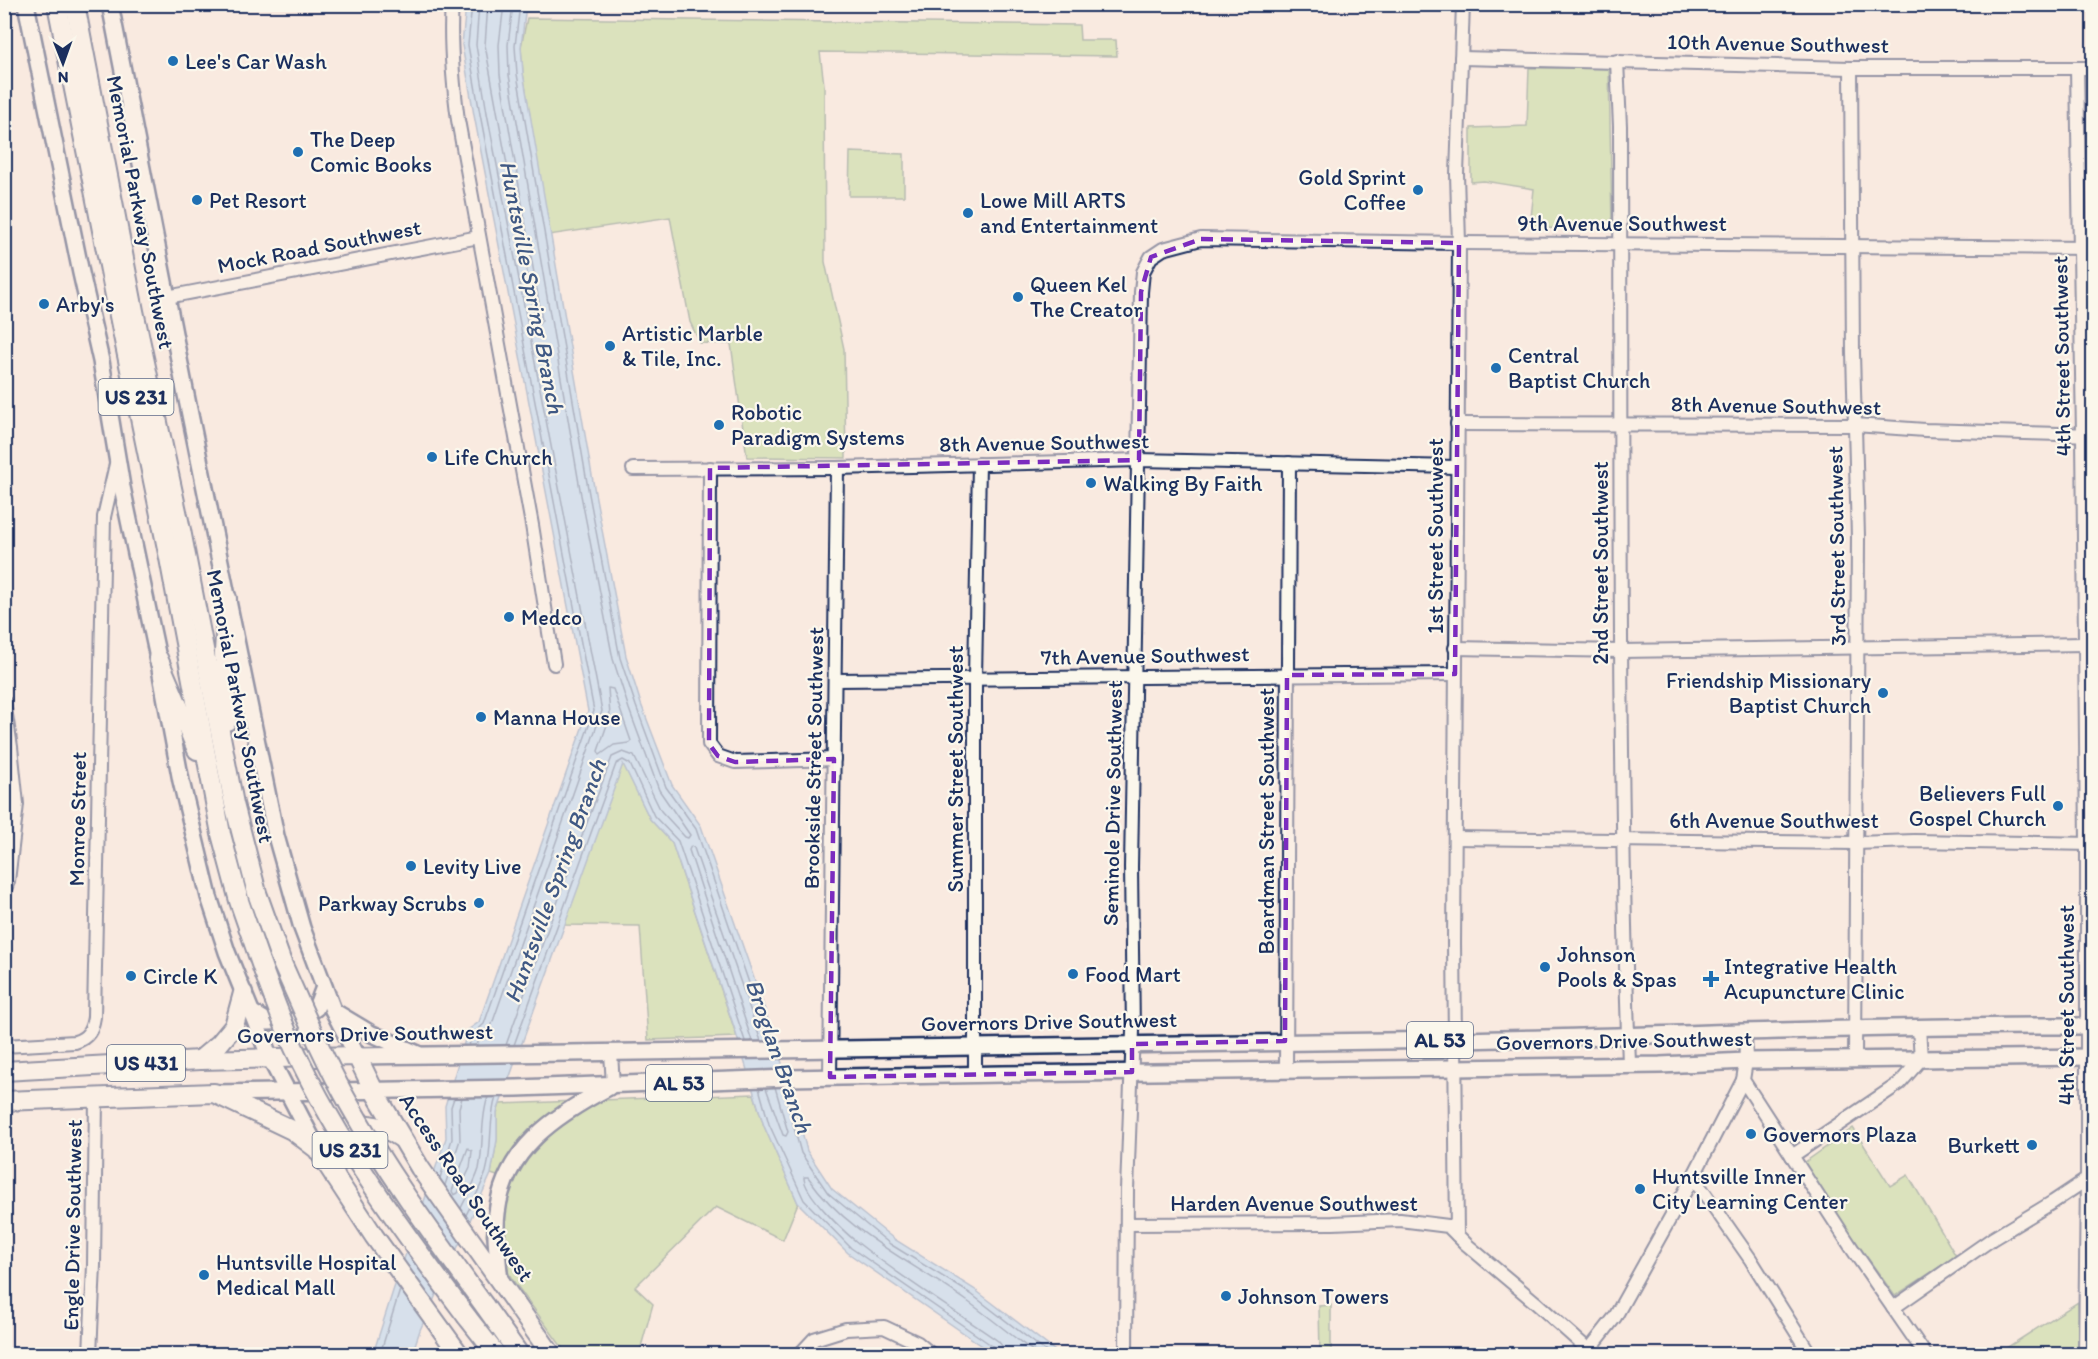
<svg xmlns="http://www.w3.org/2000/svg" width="2098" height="1359" viewBox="0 0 2098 1359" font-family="Itim,sans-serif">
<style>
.green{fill:#b6d993;stroke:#688478;stroke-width:1.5}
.water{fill:#add6f8;stroke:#7393ba;stroke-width:1.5}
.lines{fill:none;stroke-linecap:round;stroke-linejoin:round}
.shore{stroke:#55729c;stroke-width:1.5}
.minor-casing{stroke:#1b2f5e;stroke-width:16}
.major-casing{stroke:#1b2f5e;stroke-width:20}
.highway-casing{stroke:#1b2f5e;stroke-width:22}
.minor{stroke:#fbf7ec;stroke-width:12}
.major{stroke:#fbf7ec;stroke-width:15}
.highway{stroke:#fbf7ec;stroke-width:18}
.highway-bridge-casing{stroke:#1b2f5e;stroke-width:22;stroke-linecap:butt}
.highway-bridge{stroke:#fbf7ec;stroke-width:18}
.marked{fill:none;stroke:#7b2cbf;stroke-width:4.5;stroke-dasharray:12 8;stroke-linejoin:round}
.poi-dot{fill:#1f6fb2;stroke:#fbf7ec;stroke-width:2}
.labels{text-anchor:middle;stroke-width:4.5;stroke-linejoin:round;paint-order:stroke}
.shield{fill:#fbf7ec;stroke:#5e6b89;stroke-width:1.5}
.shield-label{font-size:21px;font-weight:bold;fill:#1b2f5e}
.street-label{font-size:22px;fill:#1b2f5e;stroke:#fbf7ec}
.poi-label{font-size:22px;fill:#1b2f5e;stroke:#fbf7ec;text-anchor:start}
.water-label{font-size:24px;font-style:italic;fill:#405984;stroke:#fbf7ec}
</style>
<rect width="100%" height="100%" fill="#f9eae0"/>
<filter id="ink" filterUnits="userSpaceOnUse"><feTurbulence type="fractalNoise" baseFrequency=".0167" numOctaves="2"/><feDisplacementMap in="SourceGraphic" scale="12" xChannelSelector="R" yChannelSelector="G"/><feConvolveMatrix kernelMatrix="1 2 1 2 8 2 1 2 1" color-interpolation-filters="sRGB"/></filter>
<g filter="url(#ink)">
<g class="green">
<polygon points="527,18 1079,25 1080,40 1116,40 1117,56 820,52 824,85 825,262 844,349 846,458 747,457 731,344 700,343 690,322 670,217 549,235 523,73 521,47"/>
<polygon points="1529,68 1609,68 1612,229 1530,228 1534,189 1484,181 1471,182 1471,128 1527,126"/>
<polygon points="850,152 904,154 904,196 849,196"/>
<polygon points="623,763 650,819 672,843 737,1037 648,1040 640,926 564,925"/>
<polygon points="754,1094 764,1126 798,1203 783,1240 716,1207 635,1287 653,1304 639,1354 567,1354 512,1279 486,1235 491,1200 500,1177 491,1174 497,1140 497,1113 500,1104"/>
<polygon points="1853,1128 1890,1186 1908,1175 1956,1256 1895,1296 1801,1165"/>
<polygon points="2078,1302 2081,1354 1997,1354"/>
<polygon points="1331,1305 1331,1354 1320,1354 1319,1306"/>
</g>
<polygon class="water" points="466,5 526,5 521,47 523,73 595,493 626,656 641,704 672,785 701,826 765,1010 795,1104 807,1151 832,1189 894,1239 974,1289 1059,1354 994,1354 848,1253 798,1203 764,1126 734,1027 672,843 650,819 623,764 497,1112 497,1140 491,1174 420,1330 412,1354 373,1354 393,1291 446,1138 445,1106 468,1030 479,1022 588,711 474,115 462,45"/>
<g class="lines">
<g class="shore">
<polyline points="488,4 485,45 536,322 539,324 542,320 500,75 499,45 504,4"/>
<polyline points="520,4 515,46 517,74 589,494 620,658 636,706 666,787 696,829 769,1041"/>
<polygon points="608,688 613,689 631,741 629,743 614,745 600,755 598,751 610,716"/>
<polyline points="752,1041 689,850 691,846 694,848 761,1041"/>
<polyline points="469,1045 473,1034 484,1024 594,711 480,114 468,45 472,4"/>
<path d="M477 1045C480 1036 488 1035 491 1027L602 711 487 113 476 45 479 4"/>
<polyline points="506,1045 571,865 612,757 623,752 634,756 661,811 685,837 688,838 690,835 659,790 629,709 613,659 581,495 509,75 508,45 513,4"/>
<polyline points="514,1045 616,764 623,760 630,764 654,816 678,841 745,1041"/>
<polyline points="783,1087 801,1153 828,1193 890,1244 971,1294 1049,1354"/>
<polyline points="759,1088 769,1124 804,1200 851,1248 994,1347 997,1354"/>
<polyline points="766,1088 783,1135 786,1136 788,1132 775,1087"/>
<polygon points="468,1148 472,1151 470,1168 458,1193 454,1195 452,1191"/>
<polyline points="440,1178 452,1139 451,1107 454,1098"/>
<polyline points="445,1185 460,1140 459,1108 462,1098"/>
<path d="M461 1208C467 1196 475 1182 479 1169 484 1145 480 1120 488 1097"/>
<path d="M466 1215C473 1201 481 1187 486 1172 493 1147 488 1121 496 1097"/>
<polyline points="380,1354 400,1290"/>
<path d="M1004 1354 1003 1347 998 1341C952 1309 902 1278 858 1243 844 1232 803 1193 804 1177H808C847 1234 913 1262 967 1301 991 1318 1013 1337 1037 1354"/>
</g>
<g class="minor-casing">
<g id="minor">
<path d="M452 4C449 43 453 82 458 120L532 525 554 664"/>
<polyline points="1461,58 1851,68 2094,68"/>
<path d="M1617 61 1620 126C1621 439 1618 752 1629 1064"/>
<polyline points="1851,68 1853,353 1858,537 1855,1060"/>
<polyline points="2077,68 2083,435 2087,844 2087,1178 2085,1354"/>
<polyline points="167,297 479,237"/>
<polyline points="1457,424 1855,425 1925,430 2094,435"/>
<polyline points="710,468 709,744 718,756 735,762 834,759"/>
<polyline points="633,469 837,468 1139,460 1456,467"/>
<polyline points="1455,648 1621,651 2085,644"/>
<polyline points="835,680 1455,674"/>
<polyline points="4,702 11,747 17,804 8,881 4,893"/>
<polyline points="1455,838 1856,843 1914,841 2093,844"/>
<polyline points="1745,1031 1746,1061 1743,1080 1853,1250 1925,1354"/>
<path d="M4 1046 75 1042C88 1038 92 1030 94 1017L104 517 116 464"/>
<polyline points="611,1053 613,1085"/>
<polyline points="1286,1071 1289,463"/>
<polyline points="975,1075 975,678 979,464"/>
<polyline points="830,1077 837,468"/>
<polyline points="1792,1156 1900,1083 1921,1059 1919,1028"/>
<polyline points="1693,1177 1751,1260 1810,1354"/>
<polyline points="1127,1224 1333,1223 1400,1220 1448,1226 1466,1244 1535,1302 1593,1354"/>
<polyline points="1457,1235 1454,943 1459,243 1457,174 1463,4"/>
<polyline points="1893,1308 1992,1239 2053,1202 2092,1176"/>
<polyline points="90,1354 94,1265 96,1097"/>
<polyline points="800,1354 814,1339 846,1329 884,1327 918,1343 931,1354"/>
<polyline points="1126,1354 1127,1190 1133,1031 1131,867 1141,292 1143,272 1151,257 1163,249 1201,239 1459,243 2094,248"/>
<polyline points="1586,1354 1615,1317 1693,1177 1743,1080"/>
</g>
</g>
<g class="major-casing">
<g id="major">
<polyline points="26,4 81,273 101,361 122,487 158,658 181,781 209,897 227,952 270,1058 317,1148"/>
<path d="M110 4 185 390 276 836 302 928 333 1010 357 1056 1455 1040C1668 1036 1880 1025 2094 1026"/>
<polyline points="251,1012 268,1022 298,1021 316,1008 324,987"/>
<polyline points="335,1012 370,1033 418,1054"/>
<polyline points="214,1093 517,1088 788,1078 1002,1074 1455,1068 1660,1065 1746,1061 2094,1057"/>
<path d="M500 1282C498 1259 494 1235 497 1213 504 1149 556 1115 609 1087"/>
</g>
</g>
<g class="highway-casing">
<g id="highway">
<polyline points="57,4 122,331 169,558 221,834 239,901 262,967"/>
<polyline points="75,4 134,311 181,530 234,804 257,893 282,963"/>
<polyline points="227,598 224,653 227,721"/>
<polyline points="158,658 197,750"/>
<polyline points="200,1060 219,1044 234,1026 243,993"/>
<polyline points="4,1071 200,1060 357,1056 374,1091 420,1168 551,1354"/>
<polyline points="4,1101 214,1093 292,1130 317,1149 374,1236 459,1354"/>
<path d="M335 1177C334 1167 331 1149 337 1140 352 1115 382 1125 401 1138"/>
<polyline points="484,1305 519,1354"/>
<polyline points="467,1317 496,1354"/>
</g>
</g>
<use href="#minor" class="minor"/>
<use href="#major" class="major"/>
<use href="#highway" class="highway"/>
<g class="highway-bridge-casing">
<g id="highway-bridge">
<path d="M282 963C303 1010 323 1058 349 1104 388 1174 437 1240 484 1305"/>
<path d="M262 967C272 994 282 1022 294 1048 339 1145 403 1232 467 1317"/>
</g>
</g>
<use href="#highway-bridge" class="highway-bridge"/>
</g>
</g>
<path d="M0 0H2098V1359H0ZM1201 239 1459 243 1455 674 1287 675 1285 1041 1132 1044V1072L830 1077 834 759 735 762 718 756 709 744 710 468 1139 460 1141 292 1151 257Z" fill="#f9eae0" fill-opacity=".55" fill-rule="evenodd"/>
<path class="marked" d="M1201 239 1459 243 1455 674 1287 675 1285 1041 1132 1044V1072L830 1077 834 759 735 762 718 756 709 744 710 468 1139 460 1141 292 1151 257Z"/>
<g class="poi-dot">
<circle cx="173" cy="61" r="6"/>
<circle cx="298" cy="152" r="6"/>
<circle cx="1418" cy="190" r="6"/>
<circle cx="197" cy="200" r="6"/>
<circle cx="968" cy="213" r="6"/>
<circle cx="1018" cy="297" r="6"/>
<circle cx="44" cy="304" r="6"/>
<circle cx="610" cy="346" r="6"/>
<circle cx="1496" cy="368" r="6"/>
<circle cx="719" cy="425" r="6"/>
<circle cx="432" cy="457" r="6"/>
<circle cx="1091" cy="483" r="6"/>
<circle cx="509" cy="617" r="6"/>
<circle cx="1883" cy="693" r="6"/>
<circle cx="481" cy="717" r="6"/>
<circle cx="2058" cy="806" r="6"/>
<circle cx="411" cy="866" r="6"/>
<circle cx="479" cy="903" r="6"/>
<circle cx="1545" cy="967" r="6"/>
<circle cx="1073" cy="974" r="6"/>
<circle cx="131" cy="976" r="6"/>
<path d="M1708 970h6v6h6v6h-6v6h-6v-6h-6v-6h6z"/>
<circle cx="1751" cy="1134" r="6"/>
<circle cx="2032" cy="1145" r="6"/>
<circle cx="1640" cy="1189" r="6"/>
<circle cx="204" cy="1275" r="6"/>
<circle cx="1226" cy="1296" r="6"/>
</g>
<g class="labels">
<g class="shield">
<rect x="98.5" y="379" width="75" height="36" rx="4.5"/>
<rect x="1407" y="1022" width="66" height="36" rx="4.5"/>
<rect x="107" y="1045" width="78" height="36" rx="4.5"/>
<rect x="646" y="1065" width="66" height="36" rx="4.5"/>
<rect x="312.5" y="1132" width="75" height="36" rx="4.5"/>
</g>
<g class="shield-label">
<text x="136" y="404">US 231</text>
<text x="1440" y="1047">AL 53</text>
<text x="146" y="1070">US 431</text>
<text x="679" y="1090">AL 53</text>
<text x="350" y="1157">US 231</text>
</g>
<g class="street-label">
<text transform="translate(1778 43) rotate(1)" y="8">10th Avenue Southwest</text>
<text transform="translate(141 212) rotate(79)" y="8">Memorial Parkway Southwest</text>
<text x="1622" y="231">9th Avenue Southwest</text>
<text transform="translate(319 246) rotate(-11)" y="8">Mock Road Southwest</text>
<text transform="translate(2061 356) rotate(-91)" y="8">4th Street Southwest</text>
<text transform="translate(1776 405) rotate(1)" y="8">8th Avenue Southwest</text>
<text transform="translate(1044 442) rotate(-1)" y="8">8th Avenue Southwest</text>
<text transform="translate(1435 536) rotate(-90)" y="8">1st Street Southwest</text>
<text transform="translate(1836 546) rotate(-91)" y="8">3rd Street Southwest</text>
<text transform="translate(1600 563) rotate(-90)" y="8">2nd Street Southwest</text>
<text transform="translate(1145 655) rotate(-1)" y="8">7th Avenue Southwest</text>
<text transform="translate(241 706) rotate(79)" y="8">Memorial Parkway Southwest</text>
<text transform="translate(813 758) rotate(-89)" y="8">Brookside Street Southwest</text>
<text transform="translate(955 769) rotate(-90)" y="8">Summer Street Southwest</text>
<text transform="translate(1112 803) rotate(-89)" y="8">Seminole Drive Southwest</text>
<text transform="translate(77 819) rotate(-89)" y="8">Monroe Street</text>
<text x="1774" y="828">6th Avenue Southwest</text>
<text transform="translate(1266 821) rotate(-90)" y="8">Boardman Street Southwest</text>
<text transform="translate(2066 1005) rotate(-90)" y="8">4th Street Southwest</text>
<text transform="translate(1049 1021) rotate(-1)" y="8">Governors Drive Southwest</text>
<text transform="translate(365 1033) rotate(-1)" y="8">Governors Drive Southwest</text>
<text transform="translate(1624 1040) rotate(-1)" y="8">Governors Drive Southwest</text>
<text transform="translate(467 1187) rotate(56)" y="8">Access Road Southwest</text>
<text x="1294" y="1211">Harden Avenue Southwest</text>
<text transform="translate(72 1225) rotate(-89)" y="8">Engle Drive Southwest</text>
</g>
<g class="poi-label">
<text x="185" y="69">Lee's Car Wash</text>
<text x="310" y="147">The Deep<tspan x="310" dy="25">Comic Books</tspan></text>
<text x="1406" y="185" text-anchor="end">Gold Sprint<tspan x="1406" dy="25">Coffee</tspan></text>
<text x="209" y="208">Pet Resort</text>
<text x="980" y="208">Lowe Mill ARTS<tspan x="980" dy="25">and Entertainment</tspan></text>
<text x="1030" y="292">Queen Kel<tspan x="1030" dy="25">The Creator</tspan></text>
<text x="56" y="312">Arby's</text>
<text x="622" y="341">Artistic Marble<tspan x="622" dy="25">&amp; Tile, Inc.</tspan></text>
<text x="1508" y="363">Central<tspan x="1508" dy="25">Baptist Church</tspan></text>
<text x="731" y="420">Robotic<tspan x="731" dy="25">Paradigm Systems</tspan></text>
<text x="444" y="465">Life Church</text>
<text x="1103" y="491">Walking By Faith</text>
<text x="521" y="625">Medco</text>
<text x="1871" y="688" text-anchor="end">Friendship Missionary<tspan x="1871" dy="25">Baptist Church</tspan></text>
<text x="493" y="725">Manna House</text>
<text x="2046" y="801" text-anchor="end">Believers Full<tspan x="2046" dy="25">Gospel Church</tspan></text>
<text x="423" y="874">Levity Live</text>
<text x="467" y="911" text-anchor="end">Parkway Scrubs</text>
<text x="1557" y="962">Johnson<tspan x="1557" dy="25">Pools &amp; Spas</tspan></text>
<text x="1724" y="974">Integrative Health<tspan x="1724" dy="25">Acupuncture Clinic</tspan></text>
<text x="1085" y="982">Food Mart</text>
<text x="143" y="984">Circle K</text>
<text x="1763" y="1142">Governors Plaza</text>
<text x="2020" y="1153" text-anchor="end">Burkett</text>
<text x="1652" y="1184">Huntsville Inner<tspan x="1652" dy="25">City Learning Center</tspan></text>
<text x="216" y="1270">Huntsville Hospital<tspan x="216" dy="25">Medical Mall</tspan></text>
<text x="1238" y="1304">Johnson Towers</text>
</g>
<g class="water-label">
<text transform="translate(532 287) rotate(79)" y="8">Huntsville Spring Branch</text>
<text transform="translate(555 881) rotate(-70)" y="8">Huntsville Spring Branch</text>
<text transform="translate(779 1056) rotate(71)" y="8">Broglan Branch</text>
</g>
</g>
<rect width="2098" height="1359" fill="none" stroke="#fbf7ec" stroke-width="24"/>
<rect x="12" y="12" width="2074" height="1335" fill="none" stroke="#1b2f5e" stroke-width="2" filter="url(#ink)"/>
<g transform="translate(63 63) rotate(179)" stroke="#fbf7ec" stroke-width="4.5" paint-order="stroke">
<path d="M0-4.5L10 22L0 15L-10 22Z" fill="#1b2f5e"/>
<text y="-9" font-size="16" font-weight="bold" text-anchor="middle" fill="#1b2f5e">N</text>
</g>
</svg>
